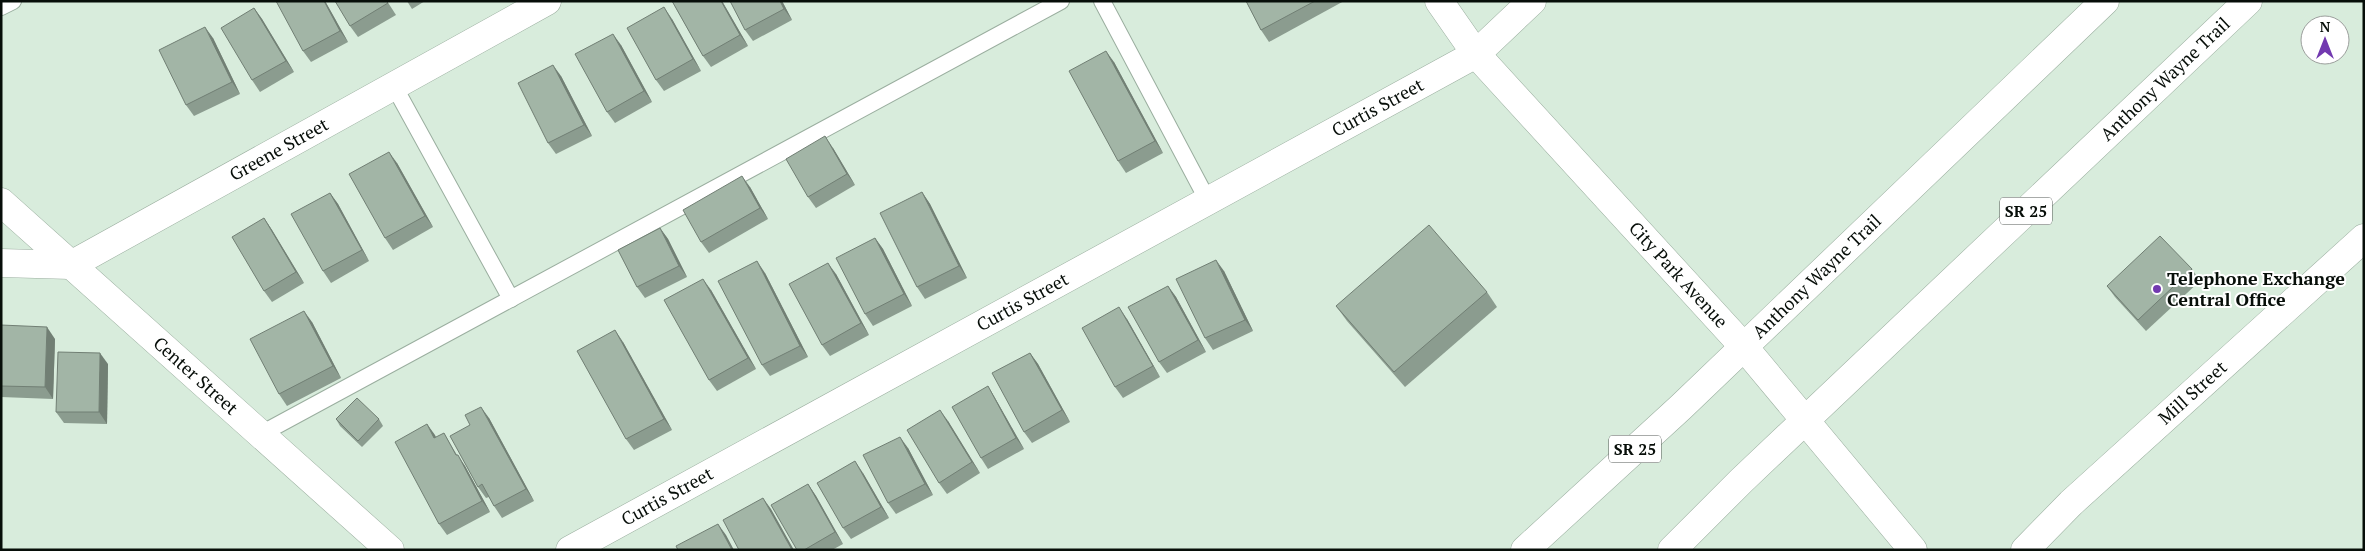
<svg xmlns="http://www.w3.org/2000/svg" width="2365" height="551" viewBox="0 0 2365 551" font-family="'PT Serif',serif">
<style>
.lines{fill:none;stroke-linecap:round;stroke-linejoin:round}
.lane-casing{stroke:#9aae9f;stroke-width:18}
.street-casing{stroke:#9aae9f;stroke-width:29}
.secondary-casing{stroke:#9aae9f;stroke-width:29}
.highway-casing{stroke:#9aae9f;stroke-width:29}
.lane{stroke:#fff;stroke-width:16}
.street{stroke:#fff;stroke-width:28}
.secondary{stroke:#fff;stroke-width:28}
.highway{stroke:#fff;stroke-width:28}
.wall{fill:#8b9c8f}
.shaded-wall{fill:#717f74}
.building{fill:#a2b5a6;stroke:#717f74}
.poi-dot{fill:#7239b0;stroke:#fff;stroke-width:2}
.labels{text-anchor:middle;stroke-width:4;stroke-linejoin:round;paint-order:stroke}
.shield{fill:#fff;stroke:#515653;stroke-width:1}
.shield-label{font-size:16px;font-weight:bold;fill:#070e09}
.street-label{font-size:18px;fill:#070e09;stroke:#fff}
.poi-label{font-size:18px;font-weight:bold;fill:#070e09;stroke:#fff;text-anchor:start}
</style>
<rect width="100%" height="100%" fill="#d8ecdc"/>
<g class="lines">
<g class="lane-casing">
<g id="lane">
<polyline points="1102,1 1208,201"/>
<polyline points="1,7 13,1"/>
<polyline points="394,86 511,299"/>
<polyline points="261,434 1061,1"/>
</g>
</g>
<g class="street-casing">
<g id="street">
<path id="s1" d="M1 202 390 550"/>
<path id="s2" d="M1 263 71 265 547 1"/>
<path id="s3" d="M570 550 1476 54 1532 1"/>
<path id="s4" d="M2025 550 2071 503 2364 238"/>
</g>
</g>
<g class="secondary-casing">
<g id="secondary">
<path id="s5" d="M1439 1 1476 54 1744 347 1913 550"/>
</g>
</g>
<g class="highway-casing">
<g id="highway">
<path id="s6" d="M1525 550 1681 407 2105 1"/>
<path id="s7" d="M1672 550 1741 481 2248 1"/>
</g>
</g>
<use href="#lane" class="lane"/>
<use href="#street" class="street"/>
<use href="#secondary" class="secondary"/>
<use href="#highway" class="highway"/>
</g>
<g class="wall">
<polygon points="325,1 348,42 311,62 303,51"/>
<polygon points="387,1 396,15 358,37 350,26"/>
<polygon points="407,1 425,1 412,9"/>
<polygon points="672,1 722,1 748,46 711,67 703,56"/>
<polygon points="782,1 792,20 753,41 745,30"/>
<polygon points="1246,1 1344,1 1269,42 1261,30"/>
<polygon points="254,8 262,19 294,72 260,92 252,80"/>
<polygon points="672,19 701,71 664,91 656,80"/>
<polygon points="213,38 240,94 194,116 186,105"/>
<polygon points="621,45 652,102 615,123 607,112"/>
<polygon points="1114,62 1163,153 1126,173 1118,161"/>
<polygon points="561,76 592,136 556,154 548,143"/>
<polygon points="833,148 855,185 816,208 808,197"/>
<polygon points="397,163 433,227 393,250 385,238"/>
<polygon points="750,187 768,219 709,253 701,242"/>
<polygon points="922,192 930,204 967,278 925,299 917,287"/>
<polygon points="330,193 338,204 369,261 331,283 323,271"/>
<polygon points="264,218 272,230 304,283 272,302 264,291"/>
<polygon points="660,228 668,239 687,277 645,298 637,287"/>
<polygon points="875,238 883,249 912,306 873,326 865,314"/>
<polygon points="2192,269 2200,281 2146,331 2115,297 2107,286"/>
<polygon points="1224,271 1253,331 1213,350 1205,338"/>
<polygon points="765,273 808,357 770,376 762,365"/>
<polygon points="836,274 869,335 830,356 822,345"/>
<polygon points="1168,286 1176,297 1206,352 1167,373 1159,362"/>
<polygon points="711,290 756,369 717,391 709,380"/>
<polygon points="1487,292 1497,307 1405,387 1347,321 1336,306"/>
<polygon points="1127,319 1160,377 1123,398 1115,387"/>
<polygon points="312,322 341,378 287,406 279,394"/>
<polygon points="1,325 55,339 53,399 1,397"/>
<polygon points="623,342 672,430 634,450 626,439"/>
<polygon points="1030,353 1038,364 1070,422 1032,443 1024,432"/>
<polygon points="108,364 107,424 64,423 56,412"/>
<polygon points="988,386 995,398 1024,449 988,469 981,458"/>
<polygon points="489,418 534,501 502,518 494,506 489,497 486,498 478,487"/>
<polygon points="336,419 379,419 383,426 362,447 340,426"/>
<polygon points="948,421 980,473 947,494 939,483"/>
<polygon points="427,424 436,438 444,433 451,445 457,455 465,466 490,512 447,535 439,524"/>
<polygon points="908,448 933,495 896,514 888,503"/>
<polygon points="863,473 889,518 851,539 843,528"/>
<polygon points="808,484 816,496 843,544 832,550 797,550"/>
</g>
<g class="shaded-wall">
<polygon points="324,1 325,1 348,42 340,31"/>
<polygon points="721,1 722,1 748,46 740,35"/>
<polygon points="780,1 782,1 792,20 784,9"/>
<polygon points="664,7 672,19 701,71 693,59"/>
<polygon points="254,8 262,19 294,72 286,61"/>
<polygon points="205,27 213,38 240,94 232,82"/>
<polygon points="613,34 621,45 652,102 644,91"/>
<polygon points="1106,51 1114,62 1163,153 1155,141"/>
<polygon points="553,65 561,76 592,136 584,125"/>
<polygon points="825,136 833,148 855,185 847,174"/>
<polygon points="389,152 397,163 433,227 425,216"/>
<polygon points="742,176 750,187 768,219 760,208"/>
<polygon points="922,192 930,204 967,278 959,266"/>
<polygon points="330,193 338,204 369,261 362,250"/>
<polygon points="264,218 272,230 304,283 296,272"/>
<polygon points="660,228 668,239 687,277 679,266"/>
<polygon points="875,238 883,249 912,306 904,294"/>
<polygon points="1216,260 1224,271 1253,331 1245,320"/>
<polygon points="757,261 765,273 808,357 800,346"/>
<polygon points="828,263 836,274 869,335 861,323"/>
<polygon points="703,279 711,290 756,369 748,358"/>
<polygon points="1168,286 1176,297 1206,352 1198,340"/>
<polygon points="1119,307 1127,319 1160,377 1153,366"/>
<polygon points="304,311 312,322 341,378 333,366"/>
<polygon points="47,327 55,339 53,399 45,387"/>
<polygon points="615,330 623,342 672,430 664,419"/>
<polygon points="100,353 108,364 107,424 99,412"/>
<polygon points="1030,353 1038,364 1070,422 1062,410"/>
<polygon points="988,386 995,398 1024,449 1016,438"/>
<polygon points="481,407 489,418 534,501 526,489"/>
<polygon points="940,410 948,421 980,473 972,462"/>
<polygon points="427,424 435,435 442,450 434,438"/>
<polygon points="900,437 908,448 933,495 925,484"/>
<polygon points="458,455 465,466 490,512 482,501"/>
<polygon points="855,461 863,473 889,518 881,507"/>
<polygon points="808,484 816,496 843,544 835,532"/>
<polygon points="763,498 771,509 794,550 792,550"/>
<polygon points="718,524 726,535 734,550 732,550"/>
</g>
<g class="building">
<polygon points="276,1 324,1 340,31 303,51"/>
<polygon points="335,1 386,1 388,3 350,26"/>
<polygon points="672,1 721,1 740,35 703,56"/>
<polygon points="730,1 780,1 784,9 745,30"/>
<polygon points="1246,1 1315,1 1261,30"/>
<polygon points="664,7 693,59 656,80 627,28"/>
<polygon points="254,8 286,61 252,80 221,28"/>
<polygon points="205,27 232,82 186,105 159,50"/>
<polygon points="613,34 644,91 607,112 575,54"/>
<polygon points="1106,51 1155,141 1118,161 1069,71"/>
<polygon points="553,65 584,125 548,143 518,83"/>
<polygon points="825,136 847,174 808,197 786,159"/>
<polygon points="389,152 425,216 385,238 349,174"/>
<polygon points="742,176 760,208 701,242 683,210"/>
<polygon points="922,192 959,266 917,287 880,213"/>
<polygon points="330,193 362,250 323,271 291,214"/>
<polygon points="264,218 296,272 264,291 232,237"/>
<polygon points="1429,225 1487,292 1394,372 1336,306"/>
<polygon points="660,228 679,266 637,287 618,250"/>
<polygon points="2160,236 2192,269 2138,320 2107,286"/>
<polygon points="875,238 904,294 865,314 836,258"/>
<polygon points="1216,260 1245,320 1205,338 1176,279"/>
<polygon points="757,261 800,346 762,365 718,281"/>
<polygon points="828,263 861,323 822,345 789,284"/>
<polygon points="703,279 748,358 709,380 664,300"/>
<polygon points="1168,286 1198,340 1159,362 1128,307"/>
<polygon points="1119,307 1153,366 1115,387 1082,328"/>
<polygon points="304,311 333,366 279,394 250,339"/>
<polygon points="1,325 47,327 45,387 1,386"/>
<polygon points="615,330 664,419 626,439 577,351"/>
<polygon points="58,352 100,353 99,412 56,412"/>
<polygon points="1030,353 1062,410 1024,432 992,373"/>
<polygon points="988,386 1016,438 981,458 952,407"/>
<polygon points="357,398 379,419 358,441 336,419"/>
<polygon points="481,407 526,489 494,506 482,484 478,487 450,436 470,425 465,415"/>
<polygon points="940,410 972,462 939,483 907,430"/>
<polygon points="427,424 434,438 444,433 456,455 458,455 482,501 439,524 395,442"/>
<polygon points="900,437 925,484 888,503 863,455"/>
<polygon points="855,461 881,507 843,528 817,483"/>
<polygon points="808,484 835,532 804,550 797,550 771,505"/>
<polygon points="763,498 792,550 739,550 723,520"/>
<polygon points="718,524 732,550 678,550 676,546"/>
</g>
<circle class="poi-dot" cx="2157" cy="289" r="5"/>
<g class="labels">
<g class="shield">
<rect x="2000" y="197.5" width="52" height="27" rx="4"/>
<rect x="1609" y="435.5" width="52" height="27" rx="4"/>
</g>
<g class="shield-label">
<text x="2026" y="217">SR 25</text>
<text x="1635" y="455">SR 25</text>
</g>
<g class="street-label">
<text dy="6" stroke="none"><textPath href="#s7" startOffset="682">Anthony Wayne Trail</textPath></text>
<text dy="6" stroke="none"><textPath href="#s3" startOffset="921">Curtis Street</textPath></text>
<text dy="6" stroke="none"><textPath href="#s2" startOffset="308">Greene Street</textPath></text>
<text dy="6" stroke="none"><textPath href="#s5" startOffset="364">City Park Avenue</textPath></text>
<text dy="6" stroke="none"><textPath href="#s6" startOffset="400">Anthony Wayne Trail</textPath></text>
<text dy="6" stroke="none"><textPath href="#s3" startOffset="516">Curtis Street</textPath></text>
<text dy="6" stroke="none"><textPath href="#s1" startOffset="261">Center Street</textPath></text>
<text dy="6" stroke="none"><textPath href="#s4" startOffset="230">Mill Street</textPath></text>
<text dy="6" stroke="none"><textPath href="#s3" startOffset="111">Curtis Street</textPath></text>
</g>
<g class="poi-label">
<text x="2167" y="285">Telephone Exchange<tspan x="2167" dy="21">Central Office</tspan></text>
</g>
</g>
<rect width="2365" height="551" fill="none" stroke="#070e09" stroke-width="5"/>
<g transform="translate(2325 40)"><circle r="24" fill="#ffffff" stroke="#9c9f9d"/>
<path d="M0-4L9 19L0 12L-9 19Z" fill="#7239b0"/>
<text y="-8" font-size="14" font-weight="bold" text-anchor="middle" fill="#070e09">N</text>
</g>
</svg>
